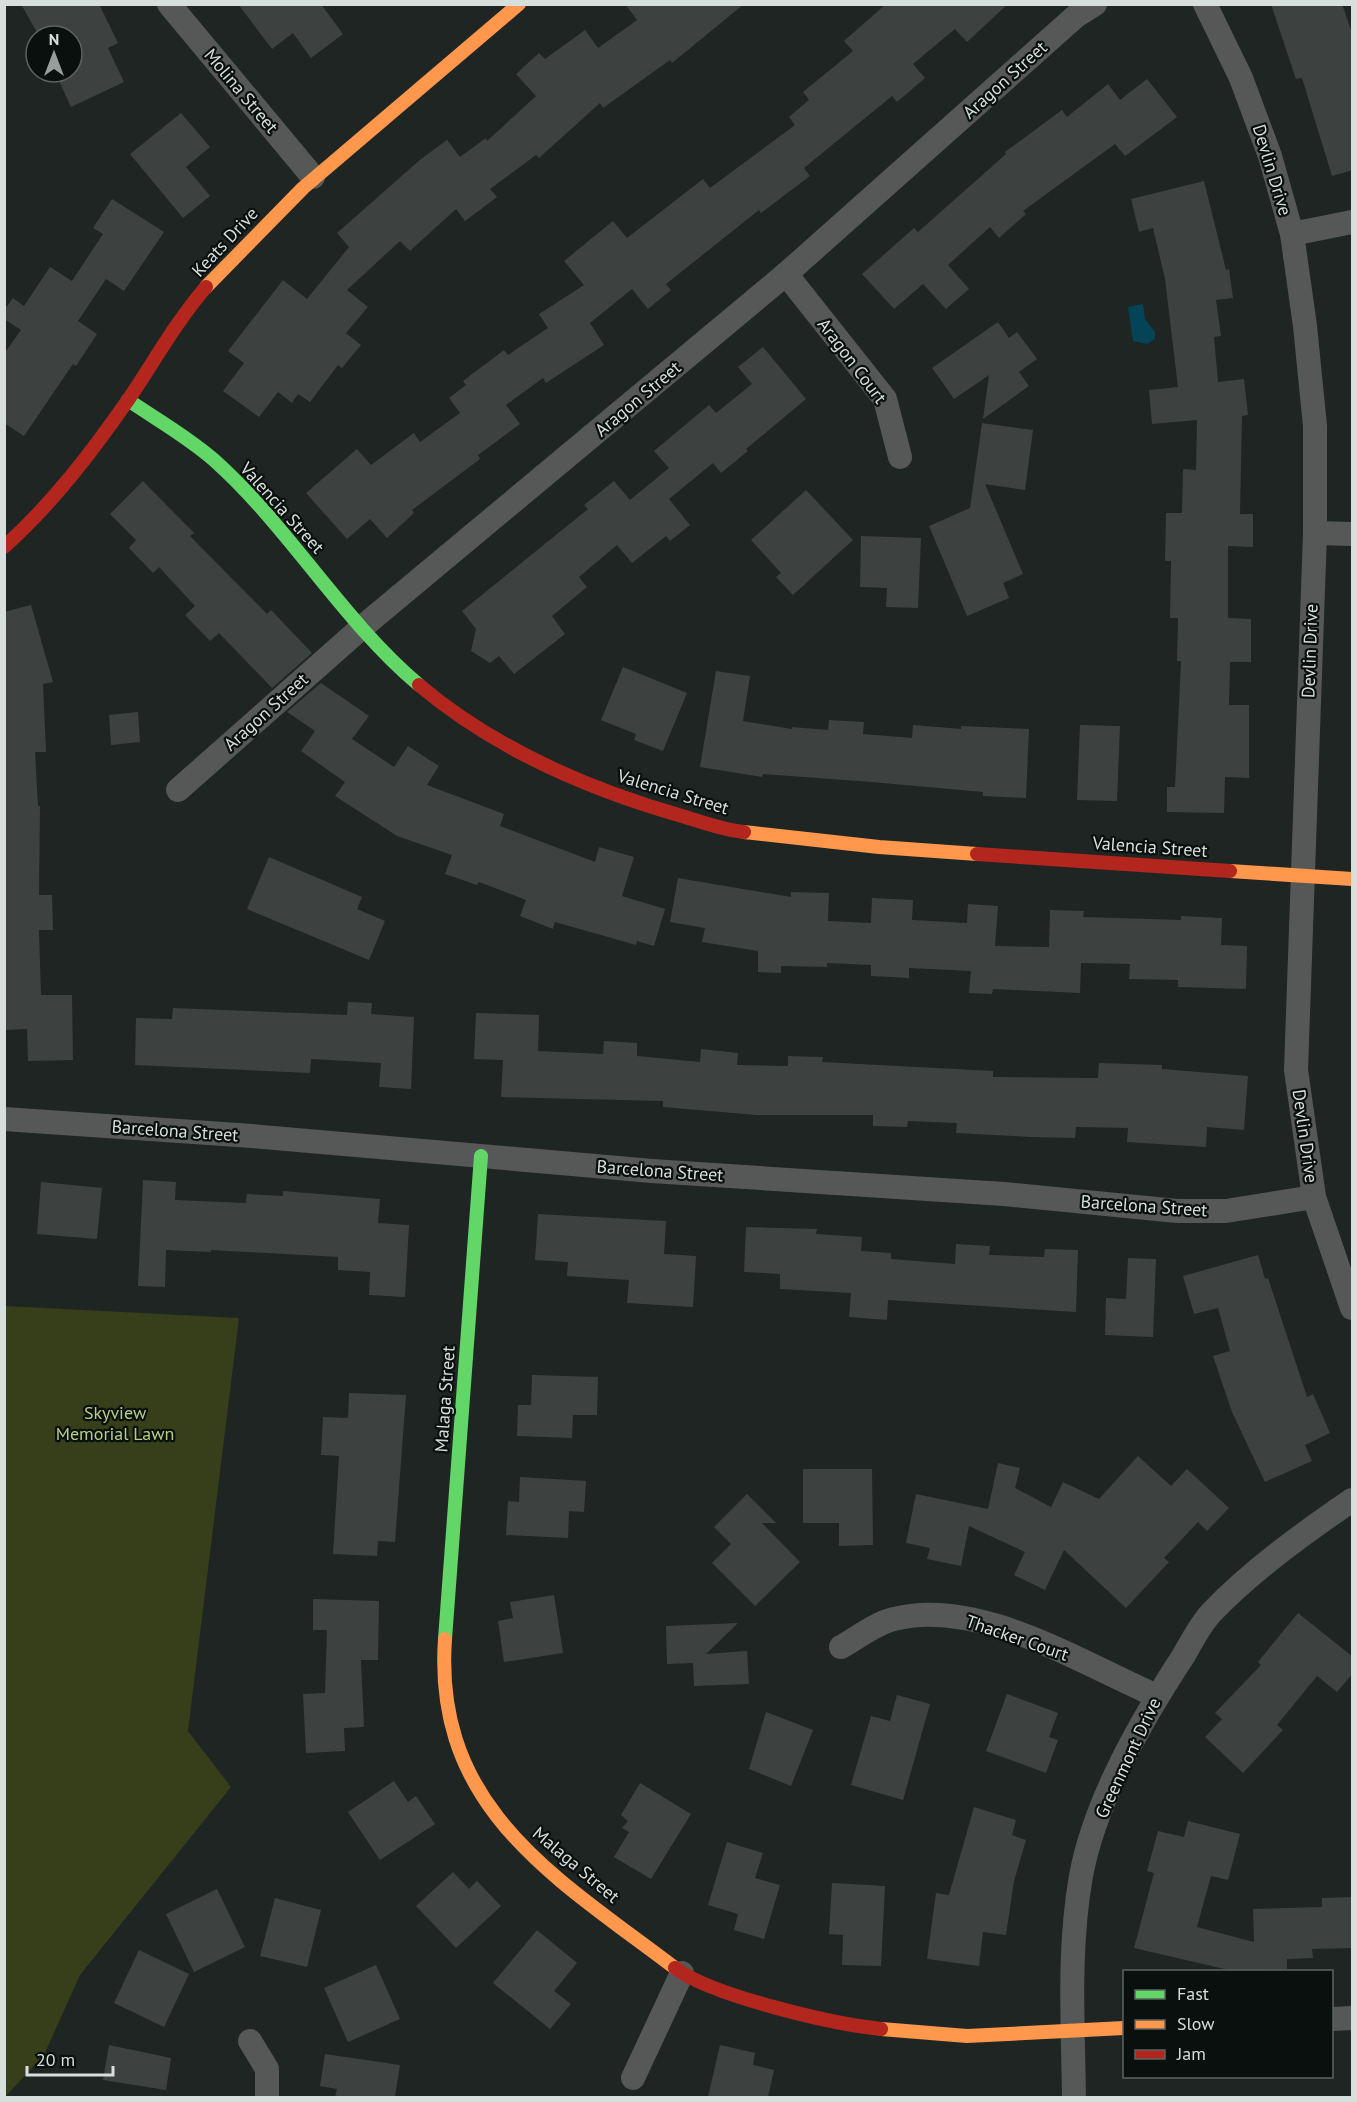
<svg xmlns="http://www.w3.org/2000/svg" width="1357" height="2102" viewBox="0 0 1357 2102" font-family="'PT Sans',sans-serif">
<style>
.green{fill:#363e1a}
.water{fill:#054456}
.building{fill:#3d4241}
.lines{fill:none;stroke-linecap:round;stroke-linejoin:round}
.street{stroke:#555856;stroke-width:24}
.fast{stroke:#63d668;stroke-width:14}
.slow{stroke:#ff974d;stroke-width:14}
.jam{stroke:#b3261e;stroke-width:14}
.labels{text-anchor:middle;stroke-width:4.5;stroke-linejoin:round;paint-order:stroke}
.street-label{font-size:18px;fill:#d7dfdc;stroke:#0a100e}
.park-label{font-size:18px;fill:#bcce84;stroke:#0a100e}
</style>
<rect width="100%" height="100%" fill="#1f2523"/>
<polygon class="green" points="5,1306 239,1318 188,1731 231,1787 80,1975 44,2055 5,2097"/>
<polygon class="water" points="1143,304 1145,319 1155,332 1155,339 1147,344 1133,341 1128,307"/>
<g class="building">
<polygon points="21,4 99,4 118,43 108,48 124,82 71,107 55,72 72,72 72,36 39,36"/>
<polygon points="238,4 321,4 343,34 311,58 293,33 272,49"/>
<polygon points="625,4 744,4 672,63 670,60 603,108 600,103 539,158 536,155 490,189 497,197 465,221 456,209 410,251 400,241 347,290 368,307 346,333 361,345 342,368 338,365 310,402 298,394 292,403 278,392 259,417 223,391 244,363 228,351 283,280 307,299 349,247 337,233 421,159 447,140 460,157 486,138 487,141 536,96 516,74 539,53 545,59 585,30 598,48 637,20"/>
<polygon points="886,4 1008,4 967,42 955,29 913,64 925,78 897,102 892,96 804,168 810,176 761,213 759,210 666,284 671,290 648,309 632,289 590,323 604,345 546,383 543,378 506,405 520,424 478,455 480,459 412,510 414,513 387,538 370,519 347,539 306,493 357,449 371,465 414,433 420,442 460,413 449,398 466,385 463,381 504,350 508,355 548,328 539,314 584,285 564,261 613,221 627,238 703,179 710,188 795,125 789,117 809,100 803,92 853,51 844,41"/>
<polygon points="1271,4 1342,4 1353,36 1353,170 1332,176 1302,78 1296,79"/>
<polygon points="1147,79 1177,117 1125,156 1115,144 1023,211 1026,214 999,238 990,227 948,265 969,289 946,309 923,284 894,309 862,274 914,228 918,232 1006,154 1005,152 1062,110 1067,117 1108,84 1120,100"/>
<polygon points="181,113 210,147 186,167 210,196 183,218 130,154"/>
<polygon points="1204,181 1226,270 1229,269 1233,298 1216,300 1221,336 1214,337 1218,382 1244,379 1248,415 1242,416 1240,514 1253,514 1253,547 1228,546 1228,618 1251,619 1251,662 1230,662 1229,705 1249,705 1249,778 1225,777 1224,813 1167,812 1167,787 1175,787 1181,661 1177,661 1178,618 1170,618 1171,561 1165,561 1166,513 1182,513 1183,469 1196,470 1197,420 1152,424 1149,390 1178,387 1165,279 1153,228 1139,232 1131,199"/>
<polygon points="112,199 164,232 124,291 106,279 78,321 97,334 76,366 73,364 24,436 4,423 4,354 21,330 4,319 4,310 13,298 24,306 50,267 72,281 103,234 93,228"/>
<polygon points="998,322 1009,338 1017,332 1037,359 1019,372 1029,386 983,419 989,375 954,399 932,368"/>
<polygon points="763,347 806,399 746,449 748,451 721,473 713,463 669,499 690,525 670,541 666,536 632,563 617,545 579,577 587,587 552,616 565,634 514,674 499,656 490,663 471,651 476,629 462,611 588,509 584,505 614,481 630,500 669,468 654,451 709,405 716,413 752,384 738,367"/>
<polygon points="982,423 1033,430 1025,490 985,484 1023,574 1003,583 1009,598 967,616 929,526 970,508"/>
<polygon points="143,481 194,533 190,536 267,614 271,610 312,653 272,688 219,633 210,641 185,615 195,606 159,567 153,573 129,548 136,540 110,514"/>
<polygon points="806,490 853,540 793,595 776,577 781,573 751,540"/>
<polygon points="861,536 921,538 918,608 886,607 887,588 860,587"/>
<polygon points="31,605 53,682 43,684 46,752 35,752 38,806 40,806 39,895 52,895 53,930 39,930 41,995 72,995 73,1060 28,1061 27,1029 4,1030 4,612"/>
<polygon points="623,667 687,693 663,751 634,740 636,734 601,720"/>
<polygon points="716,671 750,676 743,721 792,729 792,727 828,730 829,720 864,722 863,734 912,738 913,725 961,729 961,726 1029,729 1026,798 983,796 983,792 872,782 763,774 762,777 700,767"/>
<polygon points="321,683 369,716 352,739 394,767 408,746 439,766 427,785 504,814 500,826 595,862 599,847 634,857 622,896 665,909 654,946 637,941 636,945 555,922 553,929 520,916 526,900 479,882 477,885 445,874 452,855 397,836 335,796 345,782 301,751 315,731 287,712"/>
<polygon points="138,712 140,742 111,745 109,715"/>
<polygon points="1080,725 1120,726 1117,801 1077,800"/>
<polygon points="269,857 362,897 357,909 385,921 369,960 247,909"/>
<polygon points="678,878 791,897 791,892 829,893 828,921 871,923 872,898 913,900 912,920 967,923 968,904 998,906 995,946 1049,947 1050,910 1084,911 1083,917 1181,920 1181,916 1222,918 1221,945 1247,946 1246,989 1178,987 1178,980 1129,979 1130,964 1081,963 1080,993 993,989 992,994 969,993 971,971 909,968 909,978 871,976 871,965 827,963 827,967 781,966 781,973 758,972 758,951 702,942 705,928 670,922"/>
<polygon points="348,1002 372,1003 371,1014 414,1017 411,1089 379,1087 381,1063 311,1059 310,1073 135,1065 136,1018 172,1019 173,1008 347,1015"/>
<polygon points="476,1013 539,1015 538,1051 603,1054 604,1041 637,1043 637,1056 700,1062 701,1049 738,1053 737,1065 788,1066 788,1056 823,1057 822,1062 993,1071 993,1077 1098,1078 1099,1063 1162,1065 1162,1069 1248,1076 1244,1130 1207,1127 1206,1147 1127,1142 1128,1128 1076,1127 1075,1138 1032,1137 956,1133 957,1123 908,1121 907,1127 873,1126 873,1115 756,1115 663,1107 663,1101 501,1097 503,1060 474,1059"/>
<polygon points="143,1180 176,1182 175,1200 246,1203 247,1194 283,1196 283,1191 380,1199 378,1223 409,1225 405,1297 369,1295 370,1272 338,1270 338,1257 211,1250 211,1252 166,1250 165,1287 138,1286"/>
<polygon points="41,1182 102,1188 97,1239 37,1234"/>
<polygon points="538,1214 666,1221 664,1254 696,1256 693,1307 627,1303 629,1280 567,1276 568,1262 535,1260"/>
<polygon points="746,1227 817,1229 816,1234 862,1237 861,1251 891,1253 891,1259 955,1264 956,1244 990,1246 989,1255 1044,1257 1045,1249 1078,1250 1076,1312 888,1300 887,1320 849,1317 851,1293 780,1289 780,1274 744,1272"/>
<polygon points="1258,1255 1265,1279 1268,1278 1307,1397 1313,1394 1330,1433 1305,1445 1312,1461 1265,1482 1232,1412 1213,1356 1230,1351 1218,1308 1194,1314 1183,1276"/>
<polygon points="1128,1258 1156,1259 1153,1337 1105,1335 1106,1298 1126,1299"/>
<polygon points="532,1375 598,1377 597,1415 573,1415 572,1438 517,1436 518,1405 531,1405"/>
<polygon points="349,1393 406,1395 395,1542 378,1541 377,1556 333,1554 339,1456 321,1455 323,1417 348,1418"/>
<polygon points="1138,1456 1171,1486 1187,1469 1229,1508 1207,1531 1198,1522 1164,1558 1169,1562 1126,1608 1064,1550 1045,1590 1014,1575 1025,1552 969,1526 961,1566 927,1559 930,1548 906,1543 916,1494 988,1509 998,1463 1020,1468 1015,1488 1051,1507 1063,1482 1099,1499"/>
<polygon points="803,1469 872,1469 873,1545 839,1546 839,1523 803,1523"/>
<polygon points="520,1477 586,1481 584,1512 569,1511 568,1538 506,1535 508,1501 519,1502"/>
<polygon points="747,1494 776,1523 762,1523 800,1562 755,1606 712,1563 731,1544 714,1527"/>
<polygon points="554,1595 563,1653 504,1662 498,1621 513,1618 510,1602"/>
<polygon points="313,1599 379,1601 378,1660 361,1660 364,1727 344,1728 345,1751 306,1753 303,1694 325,1693 327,1630 313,1630"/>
<polygon points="1298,1613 1353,1657 1353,1673 1337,1692 1317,1676 1277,1725 1283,1730 1243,1773 1205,1737 1222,1719 1215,1713 1261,1665 1258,1662"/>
<polygon points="738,1623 706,1654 747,1651 749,1684 694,1686 693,1663 667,1664 666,1626"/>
<polygon points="1007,1694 1058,1713 1049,1737 1058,1740 1046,1773 986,1751"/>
<polygon points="897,1695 930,1704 903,1800 851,1785 871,1716 890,1721"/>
<polygon points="766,1712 813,1730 791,1786 749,1769"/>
<polygon points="394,1781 408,1802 416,1796 435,1824 380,1860 348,1812"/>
<polygon points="640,1783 691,1814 651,1879 614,1857 629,1832 622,1828 628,1821 621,1815"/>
<polygon points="974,1807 1016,1820 1012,1835 1026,1840 1014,1881 1006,1935 983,1932 979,1966 927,1959 936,1893 949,1895"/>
<polygon points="1188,1821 1240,1834 1228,1880 1211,1876 1197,1927 1254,1942 1253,1909 1322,1907 1322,1898 1353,1897 1353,1948 1312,1949 1313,1958 1287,1959 1287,1969 1233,1971 1134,1948 1154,1873 1147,1871 1158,1831 1184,1837"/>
<polygon points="727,1842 763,1853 755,1878 780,1885 764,1939 734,1930 738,1914 708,1905"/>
<polygon points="453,1872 469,1889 477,1881 501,1906 456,1948 416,1906"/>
<polygon points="832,1883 885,1886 881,1966 842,1965 843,1935 829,1934"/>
<polygon points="217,1889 245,1947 194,1972 166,1914"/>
<polygon points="275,1898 321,1910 307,1967 260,1956"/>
<polygon points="537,1930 577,1963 554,1991 571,2004 550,2029 493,1983"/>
<polygon points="139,1950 189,1974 164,2027 114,2003"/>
<polygon points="376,1965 400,2019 348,2042 324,1988"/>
<polygon points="109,2045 171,2058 166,2090 103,2080"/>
<polygon points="720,2045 755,2053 753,2065 774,2070 768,2097 708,2097"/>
<polygon points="325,2054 400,2065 395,2097 335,2097 337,2089 320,2086"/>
</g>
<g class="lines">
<g class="street">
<polyline points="169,4 313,177"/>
<polyline points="1205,4 1241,78 1270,156 1292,234 1305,326 1315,426 1315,533 1296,1070 1314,1197 1352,1308"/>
<polyline points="1292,234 1352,222"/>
<polyline points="786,274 885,399 900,457"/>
<polyline points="1315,533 1352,534"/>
<polyline points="178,790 360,629 786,274 1076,16 1095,4"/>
<polyline points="4,1119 252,1136 652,1171 1004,1194 1177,1211 1226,1211 1314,1197"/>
<path d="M841 1647C857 1638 876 1623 894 1619 978 1597 1081 1663 1157 1696"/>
<polyline points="1332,2019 1352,2018"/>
<polyline points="250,2041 267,2069 267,2098"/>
<polyline points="633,2078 682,1973"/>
<path d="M1074 2098C1073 2023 1068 1949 1081 1876 1095 1800 1142 1719 1184 1655 1192 1641 1200 1625 1211 1613 1252 1570 1304 1533 1352 1500"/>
</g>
<g class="fast">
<path d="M128 400C156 419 188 437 214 460 290 528 341 619 419 685"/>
<polyline points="445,1639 481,1156"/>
</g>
<g class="slow">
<polyline points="206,287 303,188 519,4"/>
<polyline points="744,832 879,847 977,854"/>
<polyline points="1230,871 1352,879"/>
<path d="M445 1639C433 1809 557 1878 675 1968"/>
<polyline points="881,2029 967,2036 1124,2028"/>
</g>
<g class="jam">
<path d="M4 547C52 504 91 453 128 400 154 362 175 323 206 287"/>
<path d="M419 685C495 749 587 789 682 816 702 822 723 830 744 832"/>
<polyline points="977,854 1230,871"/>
<path d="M675 1968C712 1996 833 2024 881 2029"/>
</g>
</g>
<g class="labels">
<g class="street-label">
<text transform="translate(1005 80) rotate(-42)" y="6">Aragon Street</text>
<text transform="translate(241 91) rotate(50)" y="6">Molina Street</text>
<text transform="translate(1272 170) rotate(73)" y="6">Devlin Drive</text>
<text transform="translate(225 242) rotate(-47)" y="6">Keats Drive</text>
<text transform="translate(852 361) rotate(53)" y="6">Aragon Court</text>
<text transform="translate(638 399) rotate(-40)" y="6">Aragon Street</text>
<text transform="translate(282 508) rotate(48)" y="6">Valencia Street</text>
<text transform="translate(1310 651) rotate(-88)" y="6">Devlin Drive</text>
<text transform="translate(266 712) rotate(-42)" y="6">Aragon Street</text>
<text transform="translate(673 792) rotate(17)" y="6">Valencia Street</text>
<text transform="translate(1150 847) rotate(4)" y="6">Valencia Street</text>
<text transform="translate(175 1131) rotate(4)" y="6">Barcelona Street</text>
<text transform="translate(1305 1136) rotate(82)" y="6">Devlin Drive</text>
<text transform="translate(660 1171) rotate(4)" y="6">Barcelona Street</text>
<text transform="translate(1144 1206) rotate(4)" y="6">Barcelona Street</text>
<text transform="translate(445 1399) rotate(-86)" y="6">Malaga Street</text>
<text transform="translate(1017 1638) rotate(19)" y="6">Thacker Court</text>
<text transform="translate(1128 1758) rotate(-65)" y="6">Greenmont Drive</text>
<text transform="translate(576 1865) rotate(40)" y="6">Malaga Street</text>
</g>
<g class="park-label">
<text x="115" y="1419">Skyview<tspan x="115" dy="21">Memorial Lawn</tspan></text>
</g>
</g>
<rect width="1357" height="2102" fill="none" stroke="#d7dfdc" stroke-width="12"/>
<rect x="1123" y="1970" width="210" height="108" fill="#0a100e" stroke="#5c6360" stroke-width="1.5"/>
<rect x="1135" y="1990" width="30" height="9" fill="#63d668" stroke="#5c6360" stroke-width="1.5"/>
<text x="1177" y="2000" font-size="18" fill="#d7dfdc">Fast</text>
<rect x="1135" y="2020" width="30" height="9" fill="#ff974d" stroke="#5c6360" stroke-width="1.5"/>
<text x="1177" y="2030" font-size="18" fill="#d7dfdc">Slow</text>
<rect x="1135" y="2050" width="30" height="9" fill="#b3261e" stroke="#5c6360" stroke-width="1.5"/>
<text x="1177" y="2060" font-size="18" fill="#d7dfdc">Jam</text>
<g transform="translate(54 54)"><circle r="28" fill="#0a100e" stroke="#5c6360" stroke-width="1.5"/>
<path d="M0-4.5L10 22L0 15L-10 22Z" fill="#979e9b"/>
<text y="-9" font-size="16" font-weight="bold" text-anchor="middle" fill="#d7dfdc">N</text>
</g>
<path d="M27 2066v9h86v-9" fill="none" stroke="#d7dfdc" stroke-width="3"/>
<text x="36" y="2066" font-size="18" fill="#d7dfdc" stroke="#0a100e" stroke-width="4.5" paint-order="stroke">20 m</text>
</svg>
